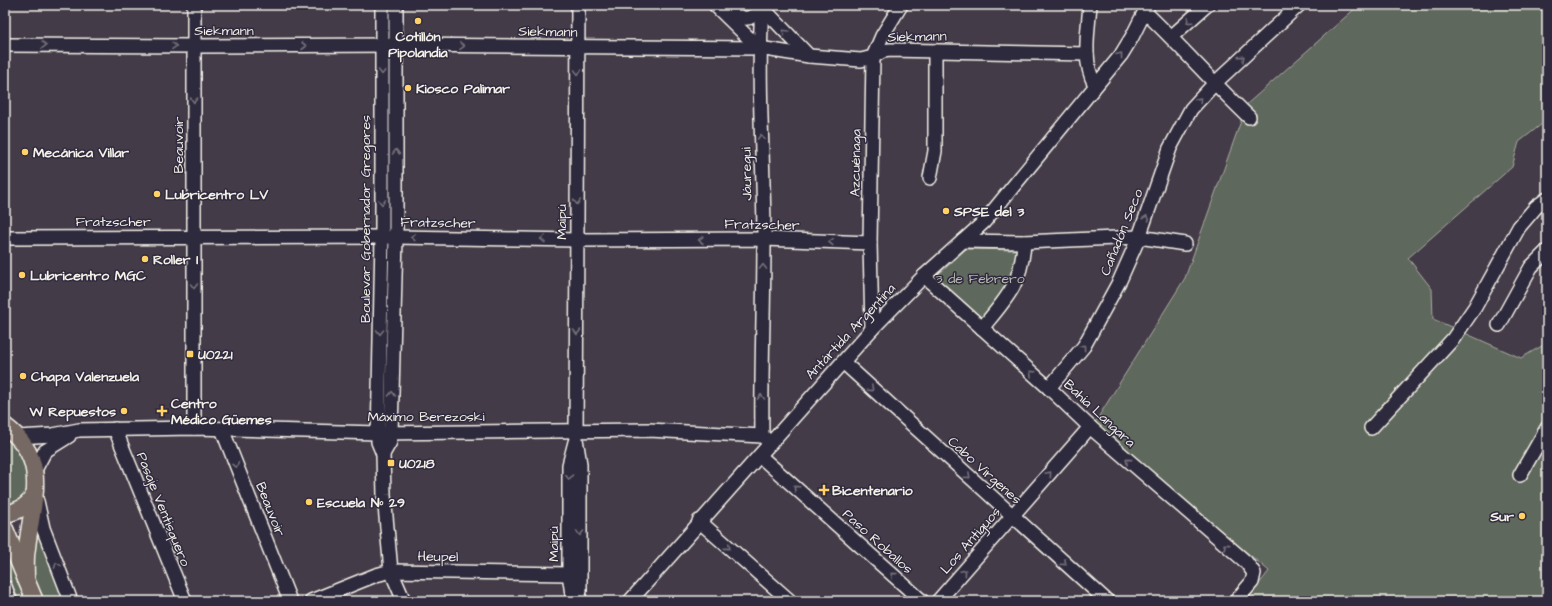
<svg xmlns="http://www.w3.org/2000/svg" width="1552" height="606" viewBox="0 0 1552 606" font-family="'Architects Daughter',sans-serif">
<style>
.green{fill:#5e685c;stroke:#a9aca2}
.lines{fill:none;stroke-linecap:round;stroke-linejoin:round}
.minor-casing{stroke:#f4f1e8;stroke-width:16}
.major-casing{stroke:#f4f1e8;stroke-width:19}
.minor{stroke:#2f2a3d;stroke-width:13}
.major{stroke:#766964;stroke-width:16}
.oneway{stroke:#747079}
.poi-dot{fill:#ffd166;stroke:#2f2a3d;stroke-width:1.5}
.labels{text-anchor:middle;stroke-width:3;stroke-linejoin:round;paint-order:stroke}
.street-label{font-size:14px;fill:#f4f1e8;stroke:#2f2a3d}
.poi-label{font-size:14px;font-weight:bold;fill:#f4f1e8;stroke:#2f2a3d;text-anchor:start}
.park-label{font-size:14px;fill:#b8bab0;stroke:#2f2a3d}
</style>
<rect width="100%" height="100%" fill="#443b48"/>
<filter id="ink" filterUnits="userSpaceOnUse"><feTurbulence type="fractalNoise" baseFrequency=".025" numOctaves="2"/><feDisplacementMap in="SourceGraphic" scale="8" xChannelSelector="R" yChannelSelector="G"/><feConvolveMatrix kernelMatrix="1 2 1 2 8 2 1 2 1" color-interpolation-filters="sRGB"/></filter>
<g filter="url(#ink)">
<g class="green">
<polygon points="1359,5 1547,5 1547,120 1519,142 1512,167 1408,258 1432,289 1433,319 1521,358 1547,343 1547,601 1246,601 1269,571 1094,424 1185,278 1247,104"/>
<path d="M966 249 1017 250C1015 282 1001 294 983 319L936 277Z"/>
<path d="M5 437C28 448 35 482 21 501L5 503Z"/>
<polygon points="38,525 67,601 41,601 31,575"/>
<polygon points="5,545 27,601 19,601 5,565"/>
</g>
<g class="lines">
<g class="minor-casing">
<g id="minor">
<polyline points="382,5 382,237 378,442 383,454 384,495 391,571 404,601"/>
<polyline points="715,5 759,48"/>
<polyline points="760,5 809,56"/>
<path d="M1090 5C1088 31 1082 61 1095 85"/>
<path d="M728 7C741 21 750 23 762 7"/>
<path d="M762 7C757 84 764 162 764 240 764 305 761 370 762 436"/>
<path d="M1145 12C1181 46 1213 83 1249 117"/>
<polyline points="1171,37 1207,5"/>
<polyline points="5,45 194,46 396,45 759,48 809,56 861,60 873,57 883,51 890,50 1087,54"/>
<polyline points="930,178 935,151 935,51"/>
<polyline points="5,238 396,237 577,240 764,239 870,243"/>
<polyline points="963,241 1024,242 1139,237 1185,244"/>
<polyline points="924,276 1049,388 1090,427 1246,562 1254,573 1252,582 1236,601"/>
<polyline points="1499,325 1531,267 1547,251"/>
<path d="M982 328C1007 298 1022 283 1024 242"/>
<polyline points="872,329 870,243 873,57 882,36 901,5"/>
<polyline points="843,362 1107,601"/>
<polyline points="1049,388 1084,346 1120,280 1139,237 1170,148 1191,109 1214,84 1299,5"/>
<polyline points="194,428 194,5"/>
<polyline points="1371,428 1453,339 1475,307 1519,227 1536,207 1547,199"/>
<polyline points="115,429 185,601"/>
<polyline points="222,429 290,601"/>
<polyline points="18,437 53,435 79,430 194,428 378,433 649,430 762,436 771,443"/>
<polyline points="383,454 390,442 391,433 396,237 396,5"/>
<polyline points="760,456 922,601"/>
<polyline points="35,470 45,451 69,436"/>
<polyline points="1520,475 1547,428"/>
<polyline points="37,501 43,528 71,601"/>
<polyline points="699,521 790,601"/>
<polyline points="5,587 10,601"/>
<polyline points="311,601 376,575 391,571 569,574"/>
<polyline points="573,601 569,574 569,465 575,442"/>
<polyline points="577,601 580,591 580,464 576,439 578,5"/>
<polyline points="630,601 872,329 924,276 984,222 1121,55 1132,37 1148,5"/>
<polyline points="938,601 1090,427"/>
</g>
</g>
<g class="major-casing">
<g id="major">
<path d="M5 426C51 460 32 500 27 548 25 558 26 569 26 579"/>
<path d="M5 514C17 512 28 506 34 495"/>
<polyline points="5,529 35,601"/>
</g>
</g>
<use href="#minor" class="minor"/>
<use href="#major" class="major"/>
</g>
<defs><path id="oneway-chevron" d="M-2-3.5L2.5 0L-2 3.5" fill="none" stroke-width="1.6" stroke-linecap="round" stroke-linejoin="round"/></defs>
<g class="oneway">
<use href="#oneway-chevron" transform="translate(1189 21) rotate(138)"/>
<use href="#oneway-chevron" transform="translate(785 32) rotate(-134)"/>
<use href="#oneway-chevron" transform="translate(44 45) rotate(1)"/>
<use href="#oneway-chevron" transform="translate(174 46) rotate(1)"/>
<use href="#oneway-chevron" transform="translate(304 46)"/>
<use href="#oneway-chevron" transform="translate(462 46) rotate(1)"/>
<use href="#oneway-chevron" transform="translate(1120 55) rotate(-53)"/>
<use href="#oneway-chevron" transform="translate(1242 58) rotate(-42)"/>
<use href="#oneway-chevron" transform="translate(382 72) rotate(90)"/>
<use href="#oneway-chevron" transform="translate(578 72) rotate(90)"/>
<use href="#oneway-chevron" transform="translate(194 100) rotate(90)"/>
<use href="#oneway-chevron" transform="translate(1199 100) rotate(-48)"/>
<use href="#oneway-chevron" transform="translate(761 137) rotate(-91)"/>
<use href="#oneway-chevron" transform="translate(396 152) rotate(-90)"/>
<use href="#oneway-chevron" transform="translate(382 202) rotate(90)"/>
<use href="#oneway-chevron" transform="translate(577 202) rotate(90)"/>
<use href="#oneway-chevron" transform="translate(1146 218) rotate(-71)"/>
<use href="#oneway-chevron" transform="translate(413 237) rotate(-179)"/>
<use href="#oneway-chevron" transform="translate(543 239) rotate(-179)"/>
<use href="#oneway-chevron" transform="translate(701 240) rotate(180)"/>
<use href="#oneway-chevron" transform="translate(831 242) rotate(-178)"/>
<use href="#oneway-chevron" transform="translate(763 267) rotate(-89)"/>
<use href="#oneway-chevron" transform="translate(194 286) rotate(90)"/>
<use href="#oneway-chevron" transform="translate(380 332) rotate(91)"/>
<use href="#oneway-chevron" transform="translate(577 332) rotate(90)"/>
<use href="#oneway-chevron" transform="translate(1083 347) rotate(-54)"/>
<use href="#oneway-chevron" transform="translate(1032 373) rotate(-138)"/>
<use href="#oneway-chevron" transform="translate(871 389) rotate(42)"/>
<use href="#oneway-chevron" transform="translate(392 394) rotate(-89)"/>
<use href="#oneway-chevron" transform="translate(761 397) rotate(-91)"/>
<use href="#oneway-chevron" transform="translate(1128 461) rotate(-139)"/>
<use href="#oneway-chevron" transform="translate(236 465) rotate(68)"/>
<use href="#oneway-chevron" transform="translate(1049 474) rotate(-49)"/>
<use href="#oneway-chevron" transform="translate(968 476) rotate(42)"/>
<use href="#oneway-chevron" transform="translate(569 477) rotate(90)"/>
<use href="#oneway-chevron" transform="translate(796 488) rotate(-138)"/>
<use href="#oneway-chevron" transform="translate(580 533) rotate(90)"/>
<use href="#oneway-chevron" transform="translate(1226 546) rotate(-139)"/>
<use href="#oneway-chevron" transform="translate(728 547) rotate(41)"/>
<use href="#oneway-chevron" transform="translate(1064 563) rotate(42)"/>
<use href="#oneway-chevron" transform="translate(57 565) rotate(-111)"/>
<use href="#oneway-chevron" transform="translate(964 572) rotate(-49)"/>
<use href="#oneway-chevron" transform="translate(893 575) rotate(-139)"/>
</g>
</g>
<g class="poi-dot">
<circle cx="418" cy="21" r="4"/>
<circle cx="408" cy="88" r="4"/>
<circle cx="25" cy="152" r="4"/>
<circle cx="157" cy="194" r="4"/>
<circle cx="946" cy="211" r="4"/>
<circle cx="145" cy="259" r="4"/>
<circle cx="22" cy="275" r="4"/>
<rect x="186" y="350" width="8" height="8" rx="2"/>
<circle cx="23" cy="376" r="4"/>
<circle cx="124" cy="411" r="4"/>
<path d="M160 405h4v4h4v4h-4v4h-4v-4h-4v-4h4z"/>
<rect x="387" y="459" width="8" height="8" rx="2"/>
<path d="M822 484h4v4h4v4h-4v4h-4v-4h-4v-4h4z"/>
<circle cx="309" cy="502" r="4"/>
<circle cx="1522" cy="516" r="4"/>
</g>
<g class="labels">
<g class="street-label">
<text x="224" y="35">Siekmann</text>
<text transform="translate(548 31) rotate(1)" y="5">Siekmann</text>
<text transform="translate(917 36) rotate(-1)" y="5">Siekmann</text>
<text transform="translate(178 145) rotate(-90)" y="5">Beauvoir</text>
<text transform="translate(855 163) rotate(-89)" y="5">Azcuénaga</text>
<text transform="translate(746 174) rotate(-91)" y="5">Jáuregui</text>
<text transform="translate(365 219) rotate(-90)" y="5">Boulevar Gobernador Gregores</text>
<text x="113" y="226">Fratzscher</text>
<text transform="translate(438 222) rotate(1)" y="5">Fratzscher</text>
<text transform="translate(561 222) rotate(-90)" y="5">Maipú</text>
<text transform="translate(762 224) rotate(1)" y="5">Fratzscher</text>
<text transform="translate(1121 232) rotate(-68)" y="5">Cañadón Seco</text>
<text transform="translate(850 331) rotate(-47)" y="5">Antártida Argentina</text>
<text transform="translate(1100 413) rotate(43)" y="5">Bahía Langara</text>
<text x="426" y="421">Máximo Berezoski</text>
<text transform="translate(985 470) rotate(42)" y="5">Cabo Virgenes</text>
<text transform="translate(164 509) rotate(68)" y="5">Pasaje Ventisquero</text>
<text transform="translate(271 509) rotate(68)" y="5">Beauvoir</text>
<text transform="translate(970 540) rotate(-49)" y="5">Los Antiguos</text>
<text transform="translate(878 541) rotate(42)" y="5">Paso Roballos</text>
<text transform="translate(553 544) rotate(-90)" y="5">Maipú</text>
<text transform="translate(438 556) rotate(1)" y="5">Heupel</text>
</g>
<g class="poi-label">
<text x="418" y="41" text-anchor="middle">Cotillón<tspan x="418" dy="16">Pipolandia</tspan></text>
<text x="416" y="93">Kiosco Palimar</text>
<text x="33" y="157">Mecánica Villar</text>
<text x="165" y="199">Lubricentro LV</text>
<text x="954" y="216">SPSE del 3</text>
<text x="153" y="264">Roller I</text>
<text x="30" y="280">Lubricentro MGC</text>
<text x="198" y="359">U0221</text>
<text x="31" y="381">Chapa Valenzuela</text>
<text x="171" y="408">Centro<tspan x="171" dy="16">Médico Güemes</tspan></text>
<text x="116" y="416" text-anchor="end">W Repuestos</text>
<text x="399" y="468">U0218</text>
<text x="832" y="495">Bicentenario</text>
<text x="317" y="507">Escuela Nº 29</text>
<text x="1514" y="521" text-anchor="end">Sur</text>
</g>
<g class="park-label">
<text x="980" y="283">3 de Febrero</text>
</g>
</g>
<rect width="1552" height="606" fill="none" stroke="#2f2a3d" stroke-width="20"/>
<rect x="10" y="10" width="1532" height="586" fill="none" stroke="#f4f1e8" stroke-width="1.5" filter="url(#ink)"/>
</svg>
